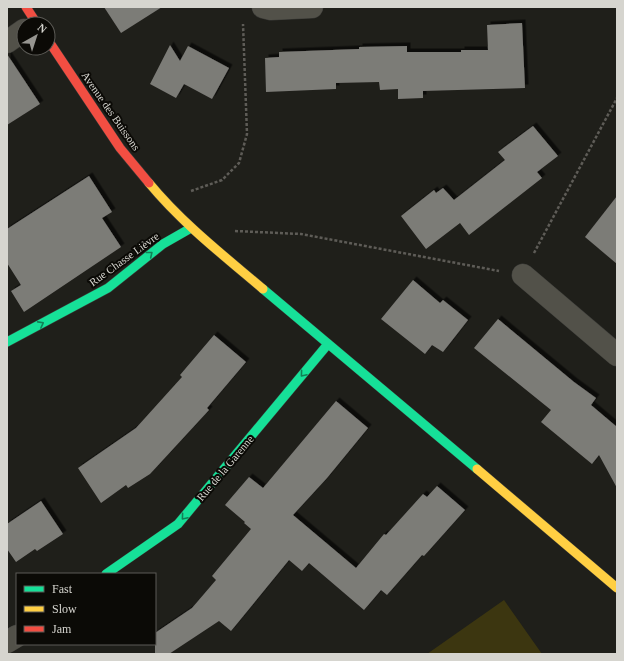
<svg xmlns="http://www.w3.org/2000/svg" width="624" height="661" viewBox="0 0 624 661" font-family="Georgia,serif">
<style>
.green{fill:#3c3610}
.building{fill:#7c7b77;filter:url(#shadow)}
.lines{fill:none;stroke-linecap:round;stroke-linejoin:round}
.street-casing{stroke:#3b3b38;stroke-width:23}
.fast-casing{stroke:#3b3b38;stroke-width:10}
.slow-casing{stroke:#3b3b38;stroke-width:10}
.jam-casing{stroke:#3b3b38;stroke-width:10}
.path{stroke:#5e5c57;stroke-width:2.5;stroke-dasharray:3 2;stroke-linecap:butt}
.street{stroke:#525149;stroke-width:22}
.fast{stroke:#16e098;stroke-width:9}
.slow{stroke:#ffcf43;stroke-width:9}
.jam{stroke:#f24e42;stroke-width:9}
.oneway{stroke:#118056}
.labels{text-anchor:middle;stroke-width:4;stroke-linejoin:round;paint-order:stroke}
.street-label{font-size:11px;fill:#d6d5cf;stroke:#0b0a06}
</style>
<defs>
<filter id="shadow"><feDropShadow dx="3.5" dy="-3.5" stdDeviation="0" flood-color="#0009"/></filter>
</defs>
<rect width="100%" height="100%" fill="#1f1f1a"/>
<polygon class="green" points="504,600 542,654 426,654 427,654"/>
<g class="building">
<polygon points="104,7 162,7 121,33"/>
<polygon points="522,23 525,88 423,91 423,98 398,99 398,89 380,90 379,82 336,83 336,89 266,92 265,58 279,57 279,52 359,49 359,47 407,46 407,52 461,52 461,50 488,50 487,25"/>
<polygon points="170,45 180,61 188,46 229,68 212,99 184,84 176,98 150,84"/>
<polygon points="7,54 40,104 7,125"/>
<polygon points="533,126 558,156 537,172 542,178 469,235 460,223 426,249 401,216 434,190 436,193 443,188 454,200 505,160 498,152"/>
<polygon points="89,176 112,212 102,218 121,247 24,312 11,291 21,285 7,263 7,229"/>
<polygon points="617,196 617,264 585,237"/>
<polygon points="413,280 440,303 443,300 468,320 443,352 432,345 425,354 381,319"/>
<polygon points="498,319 574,382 596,398 591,405 617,427 617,488 599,455 592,464 541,422 551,410 474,348"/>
<polygon points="214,335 246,362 207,408 209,410 150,474 128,488 126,485 101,503 78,468 136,428 182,377 180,375"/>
<polygon points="336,401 368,428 327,478 293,515 356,568 384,534 386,535 423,494 427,497 437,486 465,510 424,556 422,555 387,595 381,590 364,610 309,563 302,571 289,560 231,631 219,621 169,654 155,654 155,633 192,608 216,580 212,576 251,529 244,523 245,522 225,505 249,477 263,488"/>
<polygon points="41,501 63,534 37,551 35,549 16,562 7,549 7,524"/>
</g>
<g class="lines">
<g class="street-casing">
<g id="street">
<polyline points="263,7 271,9 312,7"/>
<polyline points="7,42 24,30"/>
<polyline points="523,275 617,355"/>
<polyline points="7,642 17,636"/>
</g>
</g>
<g class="fast-casing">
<g id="fast">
<polyline points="263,289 477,469"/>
<polyline points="7,342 108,288 163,244 191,228"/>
<polyline points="106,574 178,524 328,344"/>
</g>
</g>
<g class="slow-casing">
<g id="slow">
<path d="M149 183C182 223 223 255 263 289"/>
<polyline points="477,469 617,588"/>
</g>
</g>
<g class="jam-casing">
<g id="jam">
<polyline points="26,7 37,24"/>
<polyline points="48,40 120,148 149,183"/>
</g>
</g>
<g class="path">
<polyline points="191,191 222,180 239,163 247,134 243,24"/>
<polyline points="235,231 301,234 499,271"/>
<polyline points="534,253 617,98"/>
</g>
<use href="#street" class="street"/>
<use href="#fast" class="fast"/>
<use href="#slow" class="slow"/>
<use href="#jam" class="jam"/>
</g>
<defs><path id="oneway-chevron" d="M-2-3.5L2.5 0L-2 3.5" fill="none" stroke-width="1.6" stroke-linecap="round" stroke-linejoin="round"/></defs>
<g class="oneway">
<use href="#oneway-chevron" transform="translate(150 254) rotate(-39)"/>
<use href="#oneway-chevron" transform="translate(41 324) rotate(-28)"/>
<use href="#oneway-chevron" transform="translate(303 374) rotate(130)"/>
<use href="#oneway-chevron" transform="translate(184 517) rotate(130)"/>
</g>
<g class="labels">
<g class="street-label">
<text transform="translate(111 111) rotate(55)" y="4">Avenue des Buissons</text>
<text transform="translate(124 259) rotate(-36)" y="4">Rue Chasse Lièvre</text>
<text transform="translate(225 468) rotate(-50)" y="4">Rue de la Garenne</text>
</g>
</g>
<rect width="624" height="661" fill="none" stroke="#d6d5cf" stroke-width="16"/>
<rect x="16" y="573" width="140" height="72" fill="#0b0a06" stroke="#5c5b56"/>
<rect x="24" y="586" width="20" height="6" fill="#16e098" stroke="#5c5b56"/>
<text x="52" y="593" font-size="12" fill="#d6d5cf">Fast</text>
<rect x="24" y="606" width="20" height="6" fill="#ffcf43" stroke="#5c5b56"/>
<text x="52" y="613" font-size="12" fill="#d6d5cf">Slow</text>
<rect x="24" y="626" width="20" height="6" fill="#f24e42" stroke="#5c5b56"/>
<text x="52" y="633" font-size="12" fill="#d6d5cf">Jam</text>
<g transform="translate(36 36) rotate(39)"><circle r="19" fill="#0b0a06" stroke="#5c5b56"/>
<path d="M0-3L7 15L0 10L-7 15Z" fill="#969590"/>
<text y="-6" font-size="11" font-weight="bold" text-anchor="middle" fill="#d6d5cf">N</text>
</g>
</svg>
